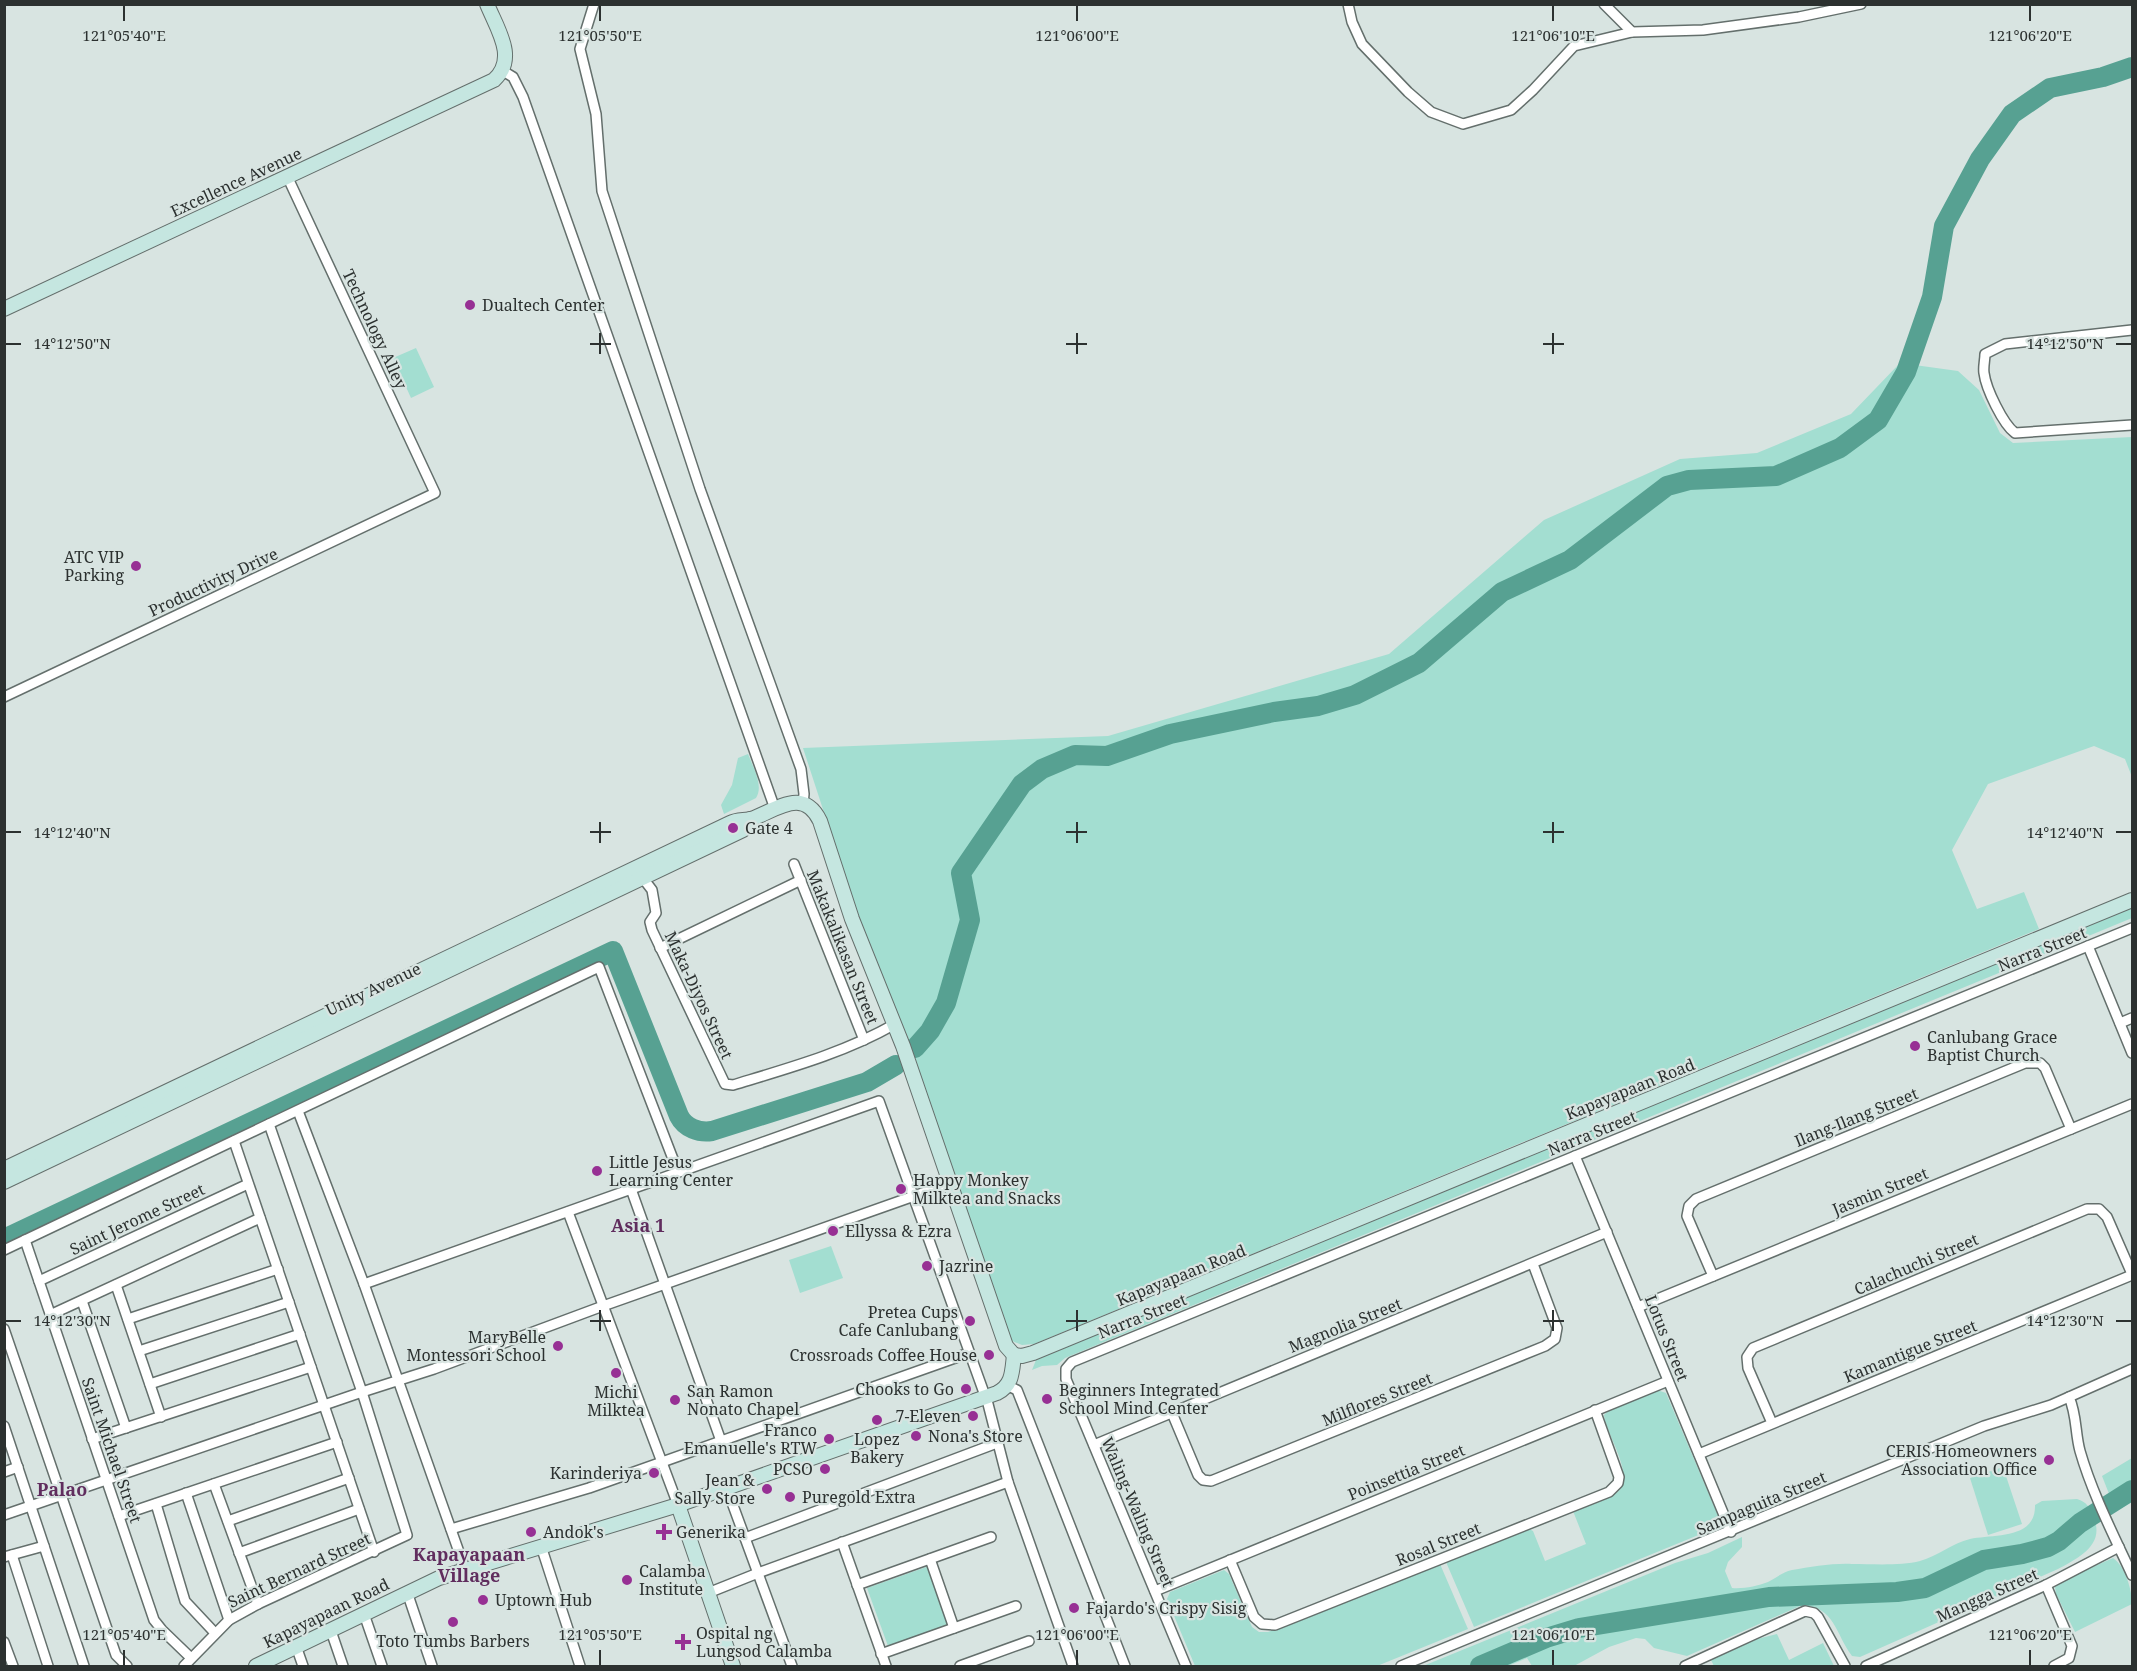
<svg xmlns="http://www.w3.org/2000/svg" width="2137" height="1671" viewBox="0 0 2137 1671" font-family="'Noto Serif',serif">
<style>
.green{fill:#a3ded1}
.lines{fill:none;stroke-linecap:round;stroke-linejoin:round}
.river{stroke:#57a192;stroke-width:20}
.street-casing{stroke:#646f6c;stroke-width:12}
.secondary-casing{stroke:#646f6c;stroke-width:16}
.street{stroke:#fff;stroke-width:9}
.secondary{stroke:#c5e6e0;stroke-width:14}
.ticks{fill:none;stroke:#2c3130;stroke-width:2}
.poi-dot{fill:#973094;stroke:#d8e4e1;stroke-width:2}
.labels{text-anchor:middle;stroke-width:4.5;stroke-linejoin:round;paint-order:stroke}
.street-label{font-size:16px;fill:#2c3130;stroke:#d8e4e1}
.poi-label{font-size:16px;fill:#2c3130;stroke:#d8e4e1;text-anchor:start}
.neighbourhood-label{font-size:18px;font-weight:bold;fill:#602d5e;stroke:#d8e4e1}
.ticks-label{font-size:15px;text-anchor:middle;fill:#2c3130;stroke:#d8e4e1;stroke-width:4.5;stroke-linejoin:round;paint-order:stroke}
</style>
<rect width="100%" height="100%" fill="#d8e4e1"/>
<g class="green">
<polygon points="416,348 434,387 411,398 393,358"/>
<polygon points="1900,363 1958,371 1979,390 2000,433 2013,443 2132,437 2132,777 2125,759 2094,746 1988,784 1952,850 1977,909 2024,892 2039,929 1034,1344 1022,1345 1012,1341 946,1155 911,1045 860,923 803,748 1108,736 1389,654 1544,520 1680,459 1757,453 1851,414"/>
<path d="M748 754C753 767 764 786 756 798L724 814 721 805 732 785 738 758Z"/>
<polygon points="2132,908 2132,918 1065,1358 1057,1365 1042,1366 1032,1370 1036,1360"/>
<polygon points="831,1246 843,1278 800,1293 789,1260"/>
<path d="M1657 1390 1666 1393 1719 1518 1718 1527 1474 1627 1446 1562 1529 1529 1533 1531 1545 1561 1586 1544 1573 1511C1587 1506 1604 1502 1616 1493 1638 1479 1606 1435 1604 1415L1608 1411Z"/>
<polygon points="2132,1458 2132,1502 2118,1510 2115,1509 2102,1476"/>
<polygon points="2003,1467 2022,1524 1988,1535 1970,1478"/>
<path d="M2077 1499C2087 1502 2089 1507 2093 1516 2106 1544 2080 1557 2058 1569L1860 1657 1852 1656C1835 1633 1834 1604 1800 1606L1687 1656 1654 1648 1645 1639 1636 1638 1609 1647 1574 1666H1532L1527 1658 1508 1666H1423L1675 1563 1708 1553 1742 1537V1547L1728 1562 1725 1571 1732 1588C1744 1589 1757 1586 1768 1582 1777 1577 1783 1572 1792 1570 1811 1567 1833 1563 1852 1564 1872 1564 1901 1566 1920 1561 1938 1556 1952 1543 1970 1539 1993 1534 2036 1540 2035 1505L2042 1501Z"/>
<path d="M2113 1558C2125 1566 2132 1590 2132 1604L2075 1632 2056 1594 2055 1587 2061 1581Z"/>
<polygon points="1440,1564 1468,1629 1377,1666 1195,1666 1167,1599 1170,1592 1224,1570 1229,1574 1252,1627 1259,1632 1268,1632"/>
<polygon points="929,1566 949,1624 888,1646 867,1588"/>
<polygon points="1777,1634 1789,1660 1823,1643 1834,1666 1714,1666 1711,1660 1757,1639"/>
</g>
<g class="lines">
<g class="river">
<polyline points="915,1048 930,1031 946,1003 970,920 961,873 1022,784 1042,769 1075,755 1107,756 1170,734 1274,712 1318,706 1355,695 1419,663 1502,592 1570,560 1667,486 1689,480 1776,476 1840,448 1878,420 1906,372 1932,297 1944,226 1980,159 2012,114 2050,88 2103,77 2132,67"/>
<path d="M4 1239 613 951 679 1116C685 1128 699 1133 712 1131L867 1082 896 1065"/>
<polyline points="1480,1666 1546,1638 1579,1628 1769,1597 1897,1592 1925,1588 1984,1560 2022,1554 2048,1547 2059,1541 2080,1523 2132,1490"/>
</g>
<g class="street-casing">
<g id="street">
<polyline points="594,4 580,49 596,114 602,191 700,489 801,769 804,794 803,804"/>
<polyline points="1348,4 1352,22 1362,44 1408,92 1431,112 1463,124 1511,110 1533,90 1574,46 1632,32"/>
<polyline points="1604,4 1632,32 1703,30 1799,17 1861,4"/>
<polyline points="503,71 513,77 523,97 775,809"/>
<path d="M2132 330 2005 344 1985 354C1985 360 1983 367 1984 373 1986 389 2003 424 2015 433L2132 425"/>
<polyline points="4,697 435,493 287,176"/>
<polyline points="794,864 864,1040"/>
<path d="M642 877 652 890 656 913 650 922 652 930 725 1084 733 1085C789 1068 844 1053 895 1024"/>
<polyline points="2088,946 2132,1053"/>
<polyline points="660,948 801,880"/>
<polyline points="2120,1023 2132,1018"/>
<polyline points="298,1111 364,1284 465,1569"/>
<polyline points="234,1141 374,1552"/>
<polyline points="1575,1156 1731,1532"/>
<polyline points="631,1189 721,1441"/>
<polyline points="568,1212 678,1505"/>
<polyline points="25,1240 154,1620 162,1630 191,1658"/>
<polyline points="4,1250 599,967 678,1172"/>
<polyline points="1713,1276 1687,1216 1689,1206 1696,1199 2025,1063 2040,1063 2045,1068 2071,1129"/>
<polyline points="39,1281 248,1184"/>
<polyline points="364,1284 879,1101 988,1404 1008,1482 1073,1666"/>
<polyline points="116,1285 161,1417"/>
<polyline points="82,1301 126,1428"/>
<polyline points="1638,1307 2132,1104"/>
<polyline points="50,1315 260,1218"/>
<polyline points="128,1319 278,1269"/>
<polyline points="4,1329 116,1655 127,1666"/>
<polyline points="139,1351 289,1302"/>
<polyline points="150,1384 300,1334"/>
<polyline points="1008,1386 1017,1390 1125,1666"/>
<path d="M2069 1397C2077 1415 2075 1433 2080 1451 2092 1493 2114 1536 2132 1575"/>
<polyline points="1172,1413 1198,1475 1203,1480 1211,1481 1545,1346 1555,1339 1557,1328 1533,1264"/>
<polyline points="1772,1423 1748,1368 1747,1357 1753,1348 2087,1209 2099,1209 2107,1217 2132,1274"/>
<polyline points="4,1426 84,1666"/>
<polyline points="92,1439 311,1367"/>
<polyline points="1094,1445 1607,1232"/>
<polyline points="1699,1454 2132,1275"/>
<polyline points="4,1472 18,1467"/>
<polyline points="214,1484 258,1604"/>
<polyline points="727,1489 792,1666"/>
<polyline points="186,1493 229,1620"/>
<polyline points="156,1504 185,1601 215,1633"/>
<polyline points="4,1515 362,1392 434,1369 603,1306 948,1184"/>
<polyline points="119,1516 337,1442"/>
<polyline points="228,1521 349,1478"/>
<polyline points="451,1529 589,1488 969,1353"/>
<polyline points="745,1538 997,1443"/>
<polyline points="842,1542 886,1666"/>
<polyline points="541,1546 580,1666"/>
<polyline points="239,1553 359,1509"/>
<polyline points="12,1555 48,1666"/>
<polyline points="4,1557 44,1546"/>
<polyline points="930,1559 954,1628"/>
<polyline points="1230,1560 1254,1617 1262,1624 1275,1625 1609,1492 1618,1483 1619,1477 1595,1410"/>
<polyline points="857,1585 991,1537"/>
<polyline points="2046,1585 2072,1646 2069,1658 2054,1666"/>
<polyline points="1155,1591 1668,1381"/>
<polyline points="407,1592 432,1666"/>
<polyline points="708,1593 758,1573 1008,1482"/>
<polyline points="364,1614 382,1666"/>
<polyline points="331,1631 343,1666"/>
<polyline points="4,1642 13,1666"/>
<polyline points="296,1646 303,1666"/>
<polyline points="881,1654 1016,1606"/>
<polyline points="184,1666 229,1620 258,1604 407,1535 362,1392 269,1124"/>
<polyline points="960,1666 1029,1641"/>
<polyline points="1186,1666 1066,1379 1066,1369 1072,1362 2132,928"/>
<polyline points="1401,1666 1984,1426 2051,1405 2132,1369"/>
<polyline points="1685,1666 1805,1611 1814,1613 1818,1617 1845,1666"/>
<polyline points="1866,1666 2046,1585 2119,1547"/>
</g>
</g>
<g class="secondary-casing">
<g id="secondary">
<path d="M4 309 494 80C518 58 497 29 487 4"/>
<path d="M4 1169 730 823C738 819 746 821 754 818 779 808 804 788 820 821L852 919 903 1046 1006 1346 1014 1355"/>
<polyline points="4,1182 743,830 750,819"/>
<polyline points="1014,1355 1022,1356 1033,1353 2132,900"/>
<polyline points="678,1505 733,1666"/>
<path d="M256 1666 439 1578 678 1505 997 1393C1013 1385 1012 1371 1014 1355"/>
</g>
</g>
<use href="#street" class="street"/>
<use href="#secondary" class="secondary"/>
</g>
<path class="ticks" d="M124 6V21M600 6V21M1077 6V21M1553 6V21M2030 6V21M600 333V354M1077 333V354M1553 333V354M6 344H21M590 344H611M1066 344H1087M1543 344H1564M2116 344H2131M600 822V843M1077 822V843M1553 822V843M6 832H21M590 832H611M1066 832H1087M1543 832H1564M2116 832H2131M600 1310V1331M1077 1310V1331M1553 1310V1331M6 1321H21M590 1321H611M1066 1321H1087M1543 1321H1564M2116 1321H2131M124 1650V1665M600 1650V1665M1077 1650V1665M1553 1650V1665M2030 1650V1665"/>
<g class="poi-dot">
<circle cx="470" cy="305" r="6"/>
<circle cx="136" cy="566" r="6"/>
<circle cx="733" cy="828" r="6"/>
<circle cx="1915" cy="1046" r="6"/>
<circle cx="597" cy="1171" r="6"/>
<circle cx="901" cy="1189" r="6"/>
<circle cx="833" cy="1231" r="6"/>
<circle cx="927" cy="1266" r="6"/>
<circle cx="970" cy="1321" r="6"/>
<circle cx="558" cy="1346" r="6"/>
<circle cx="989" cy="1355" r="6"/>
<circle cx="616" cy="1373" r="6"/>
<circle cx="966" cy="1389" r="6"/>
<circle cx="1047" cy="1399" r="6"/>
<circle cx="675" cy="1400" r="6"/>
<circle cx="973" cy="1416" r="6"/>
<circle cx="877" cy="1420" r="6"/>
<circle cx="916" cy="1436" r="6"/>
<circle cx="829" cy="1439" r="6"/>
<circle cx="2049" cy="1460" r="6"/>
<circle cx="825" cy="1469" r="6"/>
<circle cx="654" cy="1473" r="6"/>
<circle cx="767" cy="1489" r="6"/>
<circle cx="790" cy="1497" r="6"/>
<circle cx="531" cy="1532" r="6"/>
<path d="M661 1523h6v6h6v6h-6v6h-6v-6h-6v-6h6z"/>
<circle cx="627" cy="1580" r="6"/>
<circle cx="483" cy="1600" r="6"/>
<circle cx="1074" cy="1608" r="6"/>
<circle cx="453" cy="1622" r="6"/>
<path d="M680 1633h6v6h6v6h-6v6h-6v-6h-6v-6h6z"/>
</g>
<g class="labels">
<g class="street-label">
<text transform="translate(236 182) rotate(-25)" y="6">Excellence Avenue</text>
<text transform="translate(375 329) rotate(65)" y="6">Technology Alley</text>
<text transform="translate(213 582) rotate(-25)" y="6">Productivity Drive</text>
<text transform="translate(843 947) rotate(68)" y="6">Makakalikasan Street</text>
<text transform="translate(2042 949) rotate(-22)" y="6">Narra Street</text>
<text transform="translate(373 989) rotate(-25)" y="6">Unity Avenue</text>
<text transform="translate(699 995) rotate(65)" y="6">Maka-Diyos Street</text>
<text transform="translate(1630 1089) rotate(-22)" y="6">Kapayapaan Road</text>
<text transform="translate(1856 1117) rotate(-22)" y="6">Ilang-Ilang Street</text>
<text transform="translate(1592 1133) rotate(-22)" y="6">Narra Street</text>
<text transform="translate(1880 1191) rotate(-22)" y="6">Jasmin Street</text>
<text transform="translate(137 1219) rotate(-25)" y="6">Saint Jerome Street</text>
<text transform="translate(1916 1264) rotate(-23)" y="6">Calachuchi Street</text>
<text transform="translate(1181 1275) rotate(-22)" y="6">Kapayapaan Road</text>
<text transform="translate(1142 1316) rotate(-22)" y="6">Narra Street</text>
<text transform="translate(1345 1325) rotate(-22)" y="6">Magnolia Street</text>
<text transform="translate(1667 1338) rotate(68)" y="6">Lotus Street</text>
<text transform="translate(1910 1351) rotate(-22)" y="6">Kamantigue Street</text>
<text transform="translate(1377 1399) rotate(-22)" y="6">Milflores Street</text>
<text transform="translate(112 1450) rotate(71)" y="6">Saint Michael Street</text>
<text transform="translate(1406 1472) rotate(-22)" y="6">Poinsettia Street</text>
<text transform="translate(1761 1503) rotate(-23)" y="6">Sampaguita Street</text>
<text transform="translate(1138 1512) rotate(67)" y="6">Waling-Waling Street</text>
<text transform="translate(1438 1544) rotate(-22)" y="6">Rosal Street</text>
<text transform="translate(299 1570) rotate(-25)" y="6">Saint Bernard Street</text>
<text transform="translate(1987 1595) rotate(-24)" y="6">Mangga Street</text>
<text transform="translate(326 1613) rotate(-26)" y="6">Kapayapaan Road</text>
</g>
<g class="poi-label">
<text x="482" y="311">Dualtech Center</text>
<text x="124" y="563" text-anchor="end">ATC VIP<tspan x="124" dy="18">Parking</tspan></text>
<text x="745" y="834">Gate 4</text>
<text x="1927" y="1043">Canlubang Grace<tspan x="1927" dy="18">Baptist Church</tspan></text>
<text x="609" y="1168">Little Jesus<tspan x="609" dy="18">Learning Center</tspan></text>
<text x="913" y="1186">Happy Monkey<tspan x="913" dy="18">Milktea and Snacks</tspan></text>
<text x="845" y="1237">Ellyssa &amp; Ezra</text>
<text x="939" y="1272">Jazrine</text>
<text x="958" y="1318" text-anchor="end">Pretea Cups<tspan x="958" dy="18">Cafe Canlubang</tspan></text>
<text x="546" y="1343" text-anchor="end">MaryBelle<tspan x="546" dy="18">Montessori School</tspan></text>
<text x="977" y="1361" text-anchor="end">Crossroads Coffee House</text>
<text x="954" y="1395" text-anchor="end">Chooks to Go</text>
<text x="1059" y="1396">Beginners Integrated<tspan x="1059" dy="18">School Mind Center</tspan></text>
<text x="687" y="1397">San Ramon<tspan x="687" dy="18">Nonato Chapel</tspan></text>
<text x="616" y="1398" text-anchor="middle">Michi<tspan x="616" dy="18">Milktea</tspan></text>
<text x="961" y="1422" text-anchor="end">7-Eleven</text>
<text x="817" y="1436" text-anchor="end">Franco<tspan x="817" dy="18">Emanuelle's RTW</tspan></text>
<text x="928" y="1442">Nona's Store</text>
<text x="877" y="1445" text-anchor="middle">Lopez<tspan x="877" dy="18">Bakery</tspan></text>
<text x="2037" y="1457" text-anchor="end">CERIS Homeowners<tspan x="2037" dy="18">Association Office</tspan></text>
<text x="813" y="1475" text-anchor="end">PCSO</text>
<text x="642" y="1479" text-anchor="end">Karinderiya</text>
<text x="755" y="1486" text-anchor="end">Jean &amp;<tspan x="755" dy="18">Sally Store</tspan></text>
<text x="802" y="1503">Puregold Extra</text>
<text x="543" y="1538">Andok's</text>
<text x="676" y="1538">Generika</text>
<text x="639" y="1577">Calamba<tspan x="639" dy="18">Institute</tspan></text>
<text x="495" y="1606">Uptown Hub</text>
<text x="1086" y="1614">Fajardo's Crispy Sisig</text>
<text x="696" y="1639">Ospital ng<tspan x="696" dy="18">Lungsod Calamba</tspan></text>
<text x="453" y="1647" text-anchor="middle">Toto Tumbs Barbers</text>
</g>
<g class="neighbourhood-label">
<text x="638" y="1232">Asia 1</text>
<text x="62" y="1496">Palao</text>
<text x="469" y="1561">Kapayapaan<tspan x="469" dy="21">Village</tspan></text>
</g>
</g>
<g class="ticks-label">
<text x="124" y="41">121°05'40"E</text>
<text x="600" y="41">121°05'50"E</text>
<text x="1077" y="41">121°06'00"E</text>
<text x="1553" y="41">121°06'10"E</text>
<text x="2030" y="41">121°06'20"E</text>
<text x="72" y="349">14°12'50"N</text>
<text x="2065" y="349">14°12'50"N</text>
<text x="72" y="838">14°12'40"N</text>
<text x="2065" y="838">14°12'40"N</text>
<text x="72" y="1326">14°12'30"N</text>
<text x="2065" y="1326">14°12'30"N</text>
<text x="124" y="1640">121°05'40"E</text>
<text x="600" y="1640">121°05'50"E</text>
<text x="1077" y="1640">121°06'00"E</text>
<text x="1553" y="1640">121°06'10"E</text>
<text x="2030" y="1640">121°06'20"E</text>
</g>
<rect width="2137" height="1671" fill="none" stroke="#2c3130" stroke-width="12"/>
</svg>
